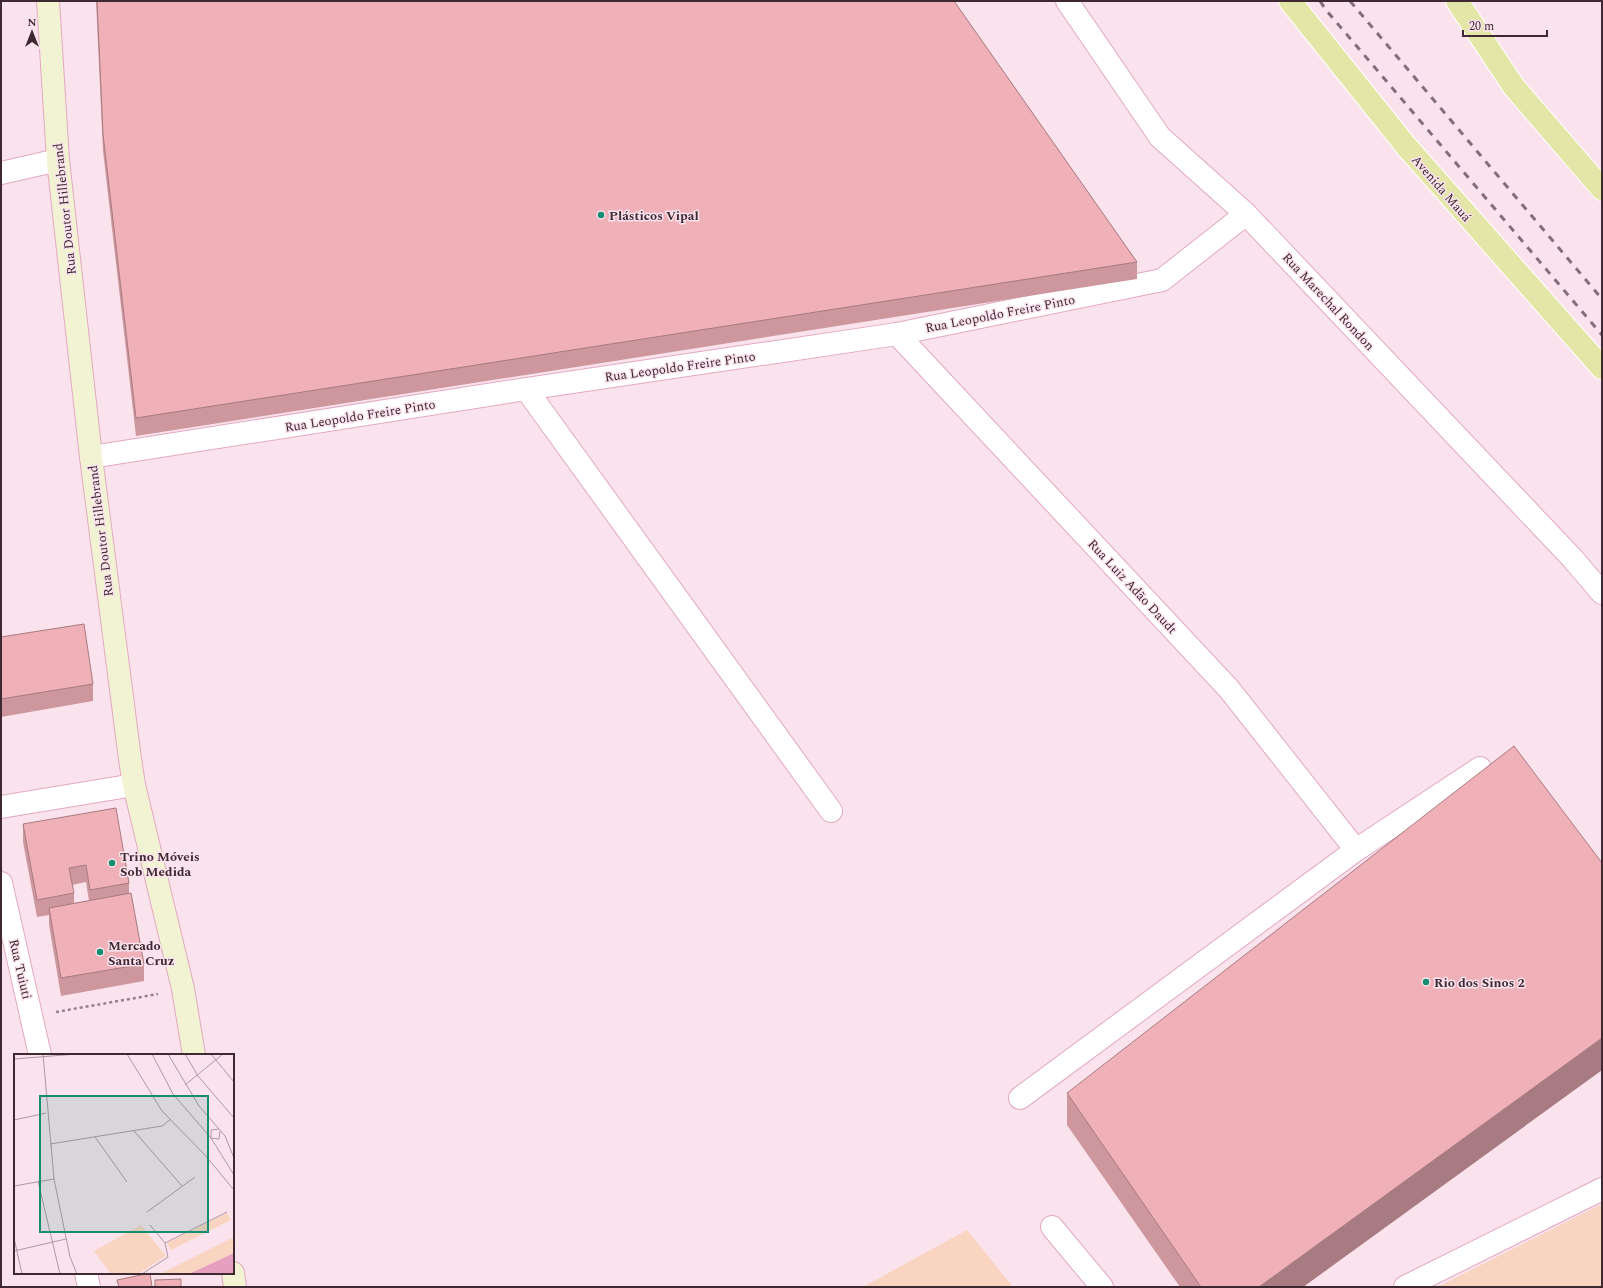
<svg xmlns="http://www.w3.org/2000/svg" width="1603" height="1288" viewBox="0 0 1603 1288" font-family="Spectral,serif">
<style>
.green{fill:#f9d4c0}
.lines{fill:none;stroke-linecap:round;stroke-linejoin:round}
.street-casing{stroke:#e2a9c2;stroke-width:24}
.secondary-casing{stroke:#e2a9c2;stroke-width:24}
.primary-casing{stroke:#fff;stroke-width:24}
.path{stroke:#97808a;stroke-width:2.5;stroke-dasharray:3 3;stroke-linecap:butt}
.street{stroke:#fff;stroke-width:22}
.secondary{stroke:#f1f3d2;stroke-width:22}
.primary{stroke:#e3e6a6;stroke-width:22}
.rail{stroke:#856e78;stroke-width:3;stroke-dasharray:7 7;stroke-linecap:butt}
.wall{fill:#ce979e;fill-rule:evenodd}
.shaded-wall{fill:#a77b81}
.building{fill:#efb0b8;stroke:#a77b81}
.poi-dot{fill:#158d71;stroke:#fbe3ed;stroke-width:1.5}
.labels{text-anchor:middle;stroke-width:3;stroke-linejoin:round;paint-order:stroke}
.street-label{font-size:13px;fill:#3e2832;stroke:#fbe3ed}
.poi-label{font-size:13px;font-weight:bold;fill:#3e2832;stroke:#fbe3ed;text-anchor:start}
.inset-road{fill:none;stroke:#af98a2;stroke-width:1}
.view{fill:#158d71;fill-opacity:0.15;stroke:#158d71;stroke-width:2}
.inset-edge{fill:none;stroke:#3e2832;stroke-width:2}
</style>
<rect width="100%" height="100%" fill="#fbe3ed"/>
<g class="green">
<polygon points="1602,1204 1602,1287 1437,1287"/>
<polygon points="967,1230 1013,1287 863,1287"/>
</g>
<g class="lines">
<g class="street-casing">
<g id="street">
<polyline points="1067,1 1160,137 1246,214 1573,559 1602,593"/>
<polyline points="1,173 58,160"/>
<polyline points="897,334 1229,689 1356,850"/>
<polyline points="526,389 831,811"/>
<polyline points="91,457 526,389 897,334 1162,280 1246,214"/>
<polyline points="1,807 134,785"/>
<polyline points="1,883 40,1055"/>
<polyline points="1020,1098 1356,850 1480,768"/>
<polyline points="1052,1227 1102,1287"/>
<polyline points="86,1273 89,1287"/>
<polyline points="1405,1287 1602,1189"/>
</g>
</g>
<g class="secondary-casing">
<g id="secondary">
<polyline points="48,1 58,160 91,457 130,759 134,785 183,989 194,1055"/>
<polyline points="233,1273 235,1287"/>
</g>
</g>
<g class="primary-casing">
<g id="primary">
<polyline points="1290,1 1406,146 1602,368"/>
<polyline points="1457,1 1514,87 1602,189"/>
</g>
</g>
<polyline class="path" points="56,1012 158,994"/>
<use href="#street" class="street"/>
<use href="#secondary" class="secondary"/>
<use href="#primary" class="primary"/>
<g class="rail">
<polyline points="1320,1 1326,10 1602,335"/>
<polyline points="1350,1 1602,299"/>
</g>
</g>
<g class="wall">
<polygon points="96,1 954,1 1137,262 1137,279 136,436 103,151"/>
<polygon points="1,637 93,684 93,701 1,717"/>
<path d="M23 824 129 883V894L144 964V981L61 996 49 925V915L37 917 23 842ZM86 882 89 901 74 903V893L72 885Z"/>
<polygon points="1602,1070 1303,1287 1180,1287 1067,1125 1067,1093"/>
</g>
<polygon class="shaded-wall" points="1602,1038 1602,1070 1303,1287 1259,1287"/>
<g class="building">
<polygon points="97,1 954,1 1137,262 136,418 103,134"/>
<polygon points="84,624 93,684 1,699 1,637"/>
<polygon points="1514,746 1602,863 1602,1038 1259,1287 1201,1287 1067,1093"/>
<polygon points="116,808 129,883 90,890 86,865 69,868 74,893 37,900 23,824"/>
<polygon points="131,893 144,964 61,978 49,908"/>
<polygon points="150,1273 152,1287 119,1287 117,1280"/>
<polygon points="181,1279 181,1287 155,1287 155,1280"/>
</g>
<g class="poi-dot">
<circle cx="601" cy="215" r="4"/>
<circle cx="112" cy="863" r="4"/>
<circle cx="100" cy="952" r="4"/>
<circle cx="1426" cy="982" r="4"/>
</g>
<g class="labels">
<g class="street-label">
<text transform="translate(1442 188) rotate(49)" y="5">Avenida Mauá</text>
<text transform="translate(64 209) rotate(-96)" y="5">Rua Doutor Hillebrand</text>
<text transform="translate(1329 301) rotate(47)" y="5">Rua Marechal Rondon</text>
<text transform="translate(1000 313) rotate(-11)" y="5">Rua Leopoldo Freire Pinto</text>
<text transform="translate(680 366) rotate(-8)" y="5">Rua Leopoldo Freire Pinto</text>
<text transform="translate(360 415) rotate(-9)" y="5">Rua Leopoldo Freire Pinto</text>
<text transform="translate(100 531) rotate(-97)" y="5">Rua Doutor Hillebrand</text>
<text transform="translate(1133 586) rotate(47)" y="5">Rua Luiz Adão Daudt</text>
<text transform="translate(21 969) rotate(77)" y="5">Rua Tuiuti</text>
</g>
<g class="poi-label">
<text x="609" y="220">Plásticos Vipal</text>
<text x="120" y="861">Trino Móveis<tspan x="120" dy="15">Sob Medida</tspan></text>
<text x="108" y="950">Mercado<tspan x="108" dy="15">Santa Cruz</tspan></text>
<text x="1434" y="987">Rio dos Sinos 2</text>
</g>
</g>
<g transform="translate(14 1054)">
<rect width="220" height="220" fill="#fbe3ed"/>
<path d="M213 159 217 166 157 196 153 189ZM127 171 152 202 124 220H97L80 197ZM220 183V199L175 220H146Z" fill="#f9d4c0"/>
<path d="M220 199V220H175Z" fill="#e69fbe"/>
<path class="inset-road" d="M29 0 40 125 56 203 63 220M113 0 148 57 191 101 220 136M138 0 159 40 197 84 220 121M154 0 185 52 211 82 220 104M171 0 184 22 220 64M197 0 220 28M0 5 63 0M171 31 209 0M0 66 32 59M205 75 197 76V84L205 85 206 77M120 77 168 132M81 83 113 128M36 90 148 72 157 65M24 127 46 220M0 132 40 125M133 158 181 123M0 184 8 220M151 189 213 158M0 197 52 185M128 220 154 203 151 189 136 171"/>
<path class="view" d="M26 42H194V178H26Z"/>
<rect width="220" height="220" class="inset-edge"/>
</g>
<rect width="1603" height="1288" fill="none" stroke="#3e2832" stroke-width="4"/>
<g transform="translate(32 32)" stroke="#fbe3ed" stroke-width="3" paint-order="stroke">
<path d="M0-3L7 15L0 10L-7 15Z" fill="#3e2832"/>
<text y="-6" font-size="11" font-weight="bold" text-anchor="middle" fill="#3e2832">N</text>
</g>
<path d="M1463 30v6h84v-6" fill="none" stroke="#3e2832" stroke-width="2"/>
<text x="1469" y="30" font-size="12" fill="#3e2832" stroke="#fbe3ed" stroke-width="3" paint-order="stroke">20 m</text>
</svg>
